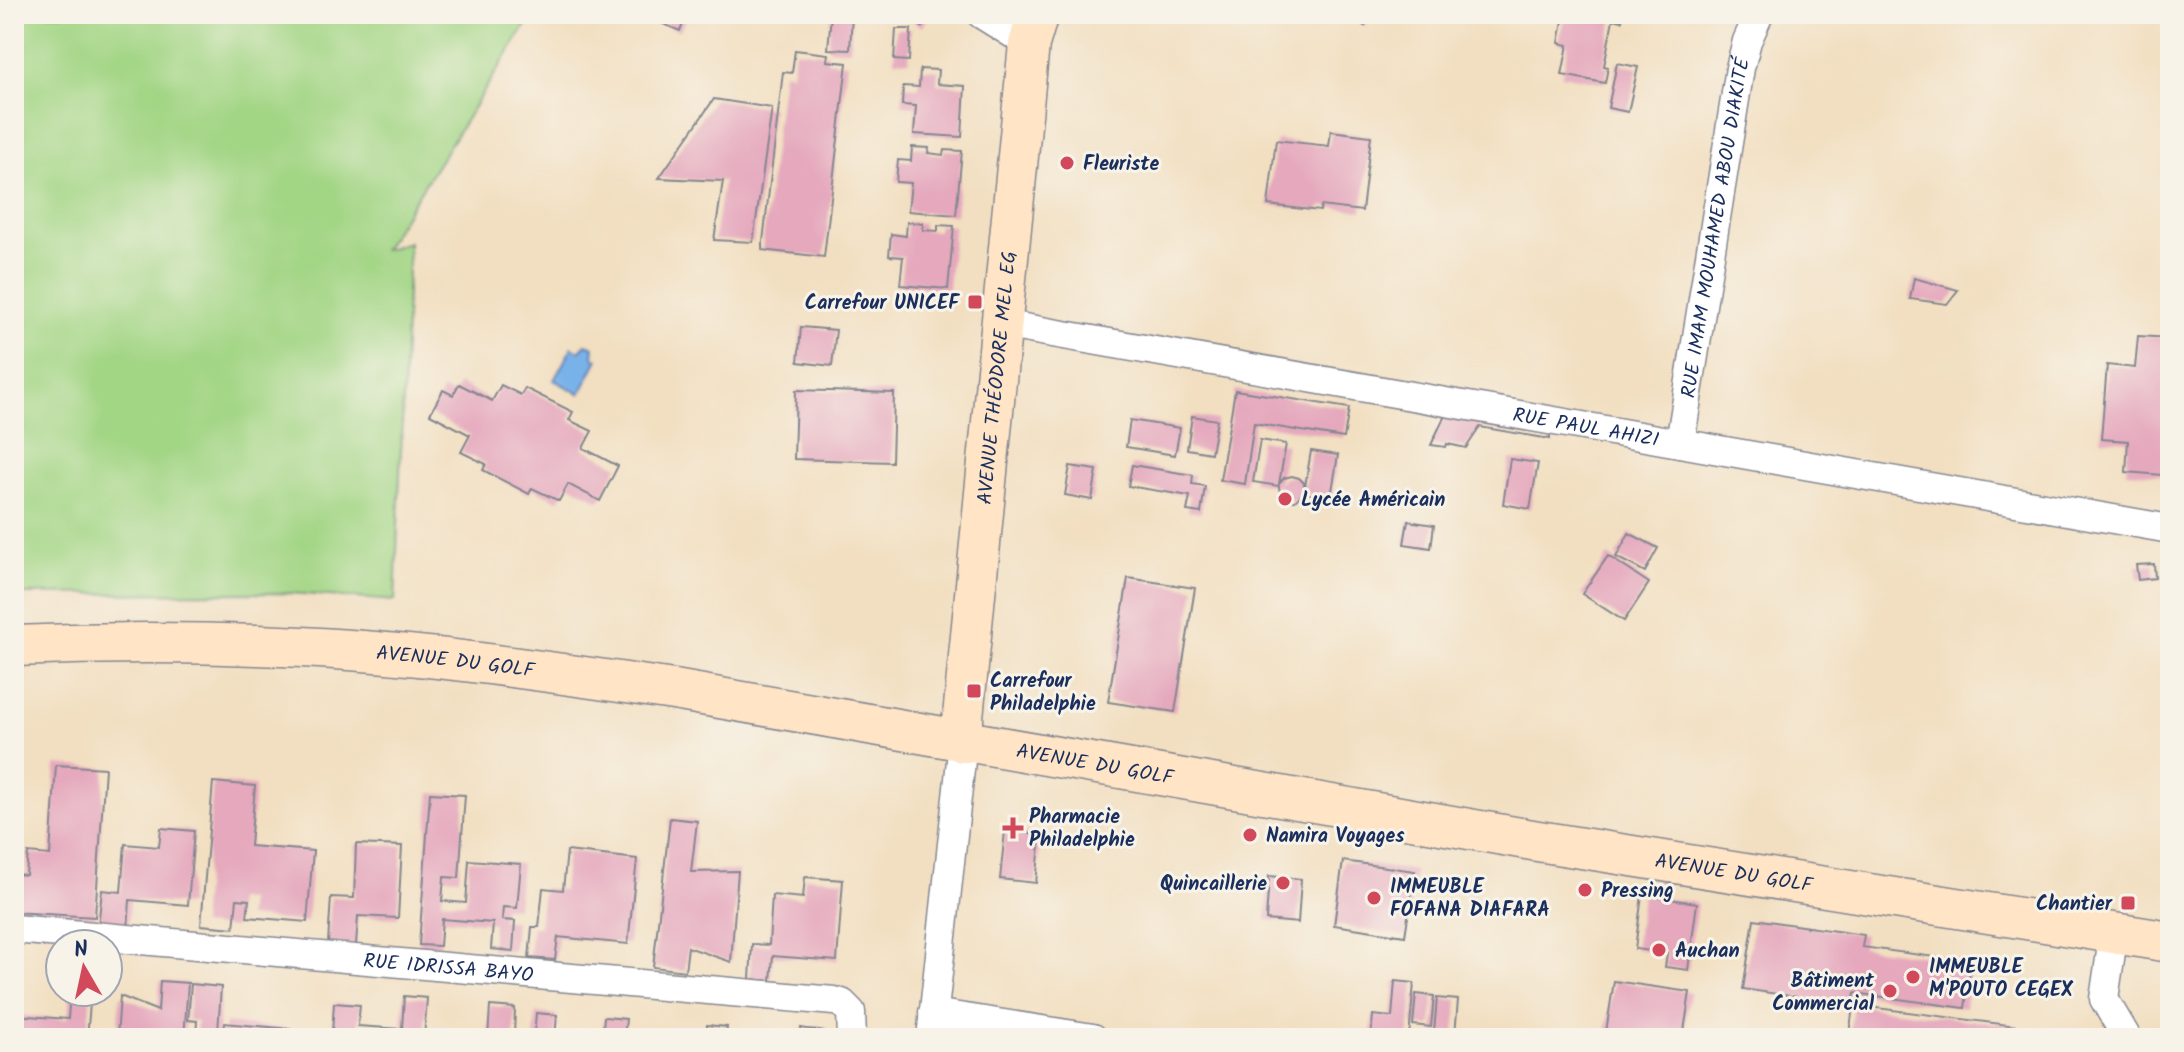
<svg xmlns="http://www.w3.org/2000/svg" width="2184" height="1052" viewBox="0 0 2184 1052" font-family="Kalam,sans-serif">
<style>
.green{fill:#a2d584;stroke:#5e8271;stroke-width:2}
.water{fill:#78b2e9;stroke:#4a70a4;stroke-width:2}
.building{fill:#e5a8bd}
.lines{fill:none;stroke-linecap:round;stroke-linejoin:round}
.minor-casing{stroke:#868790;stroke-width:31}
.secondary-casing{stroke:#868790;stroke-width:43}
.minor{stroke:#fff;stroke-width:28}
.secondary{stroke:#ffe4c6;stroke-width:40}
.poi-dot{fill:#d1495b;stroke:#f7f3e8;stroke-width:3}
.labels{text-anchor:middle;stroke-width:6;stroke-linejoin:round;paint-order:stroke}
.poi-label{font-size:20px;font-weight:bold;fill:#1b2f5e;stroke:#f7f3e8;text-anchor:start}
.street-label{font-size:20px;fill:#1b2f5e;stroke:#f7f3e8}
</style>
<rect width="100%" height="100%" fill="#f7f3e8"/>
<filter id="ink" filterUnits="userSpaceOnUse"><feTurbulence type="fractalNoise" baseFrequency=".0125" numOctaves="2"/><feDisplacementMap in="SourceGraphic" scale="16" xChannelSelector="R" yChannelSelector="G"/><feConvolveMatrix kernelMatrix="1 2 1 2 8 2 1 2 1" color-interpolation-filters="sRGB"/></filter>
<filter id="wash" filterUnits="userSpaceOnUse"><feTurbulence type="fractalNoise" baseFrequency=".006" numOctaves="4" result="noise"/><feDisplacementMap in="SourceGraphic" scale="32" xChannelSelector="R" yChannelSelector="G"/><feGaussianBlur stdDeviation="1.8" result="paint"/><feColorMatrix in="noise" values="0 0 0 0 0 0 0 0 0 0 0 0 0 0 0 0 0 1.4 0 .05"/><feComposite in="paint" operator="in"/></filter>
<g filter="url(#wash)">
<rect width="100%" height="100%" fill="#f2dfc1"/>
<polygon class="green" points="14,14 533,14 383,250 409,242 395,601 290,593 14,594"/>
<polygon class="water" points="586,344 594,347 593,357 598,359 580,394 554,380 572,347 579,351"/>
<g id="blocks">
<g class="building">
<polygon points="648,14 680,14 686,17 680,31 646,17"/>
<polygon points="831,14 852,14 850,50 828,49"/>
<polygon points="903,14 930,14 922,27"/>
<polygon points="1345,14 1372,14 1365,26"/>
<polygon points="1574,14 1623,14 1622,21 1613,19 1604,66 1608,67 1605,83 1562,75 1568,45 1559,43 1564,15 1573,17"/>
<polygon points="896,29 911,29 909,61 894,60"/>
<polygon points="795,50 828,54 827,61 847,63 824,257 762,250 783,72 792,73"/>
<polygon points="1617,63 1638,67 1628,112 1608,108"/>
<polygon points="920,69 938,70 937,84 965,86 962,137 914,134 916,106 902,105 903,86 919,87"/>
<polygon points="714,99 772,108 753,242 714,240 723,181 659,178"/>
<polygon points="1331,131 1371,136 1362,211 1321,206 1320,211 1268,205 1276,140 1329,146"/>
<polygon points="912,147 929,148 928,153 943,155 944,150 962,151 956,215 908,211 911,183 896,182 898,160 911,161"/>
<polygon points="907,222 923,223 923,230 938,231 938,225 954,226 948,289 900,285 903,257 889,256 891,234 906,236"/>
<polygon points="1914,278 1958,290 1947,304 1910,299"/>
<polygon points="801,327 836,330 832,366 798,362"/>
<polygon points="2138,336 2170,338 2170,384 2162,475 2126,472 2128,441 2101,439 2107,365 2135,368"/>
<polygon points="459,384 492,401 501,385 521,395 525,388 573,412 569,420 592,431 583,448 618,466 600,501 568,484 559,501 532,488 529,494 483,470 486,464 461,452 470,435 430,414 443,390 453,395"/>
<polygon points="796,390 894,393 892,462 794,459"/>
<polygon points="1235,390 1349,408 1344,438 1254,423 1245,484 1220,480"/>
<polygon points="1448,409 1550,429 1550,439 1480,427 1466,448 1447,444 1446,447 1431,445"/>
<polygon points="1192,416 1217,420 1211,453 1187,449"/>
<polygon points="1130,420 1180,428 1175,455 1126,447"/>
<polygon points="1260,440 1286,444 1279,484 1284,478 1292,476 1299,478 1304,483 1304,492 1311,451 1338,455 1331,497 1303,493 1295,501 1287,501 1280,494 1279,486 1253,482"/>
<polygon points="1510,459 1538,463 1530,509 1503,504"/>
<polygon points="1132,465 1193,475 1192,484 1205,486 1201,513 1187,511 1190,496 1128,486"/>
<polygon points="1070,466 1097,470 1092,500 1065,495"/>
<polygon points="1408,521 1434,525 1431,548 1404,544"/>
<polygon points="1629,533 1658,548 1645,572 1616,557"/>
<polygon points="1608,556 1649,583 1624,621 1582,594"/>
<polygon points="2154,564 2155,578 2138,580 2136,565"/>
<polygon points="1128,578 1195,588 1175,712 1108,702"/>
<polygon points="56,765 105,768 95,917 14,912 14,874 26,875 28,853 50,855"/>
<polygon points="213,782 255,786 250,846 313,851 307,922 247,917 249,900 237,899 234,928 201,925"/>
<polygon points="430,793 465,795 459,878 444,877 442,901 466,903 469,860 521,864 517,908 503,907 502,920 515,921 513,951 491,949 493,923 442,919 440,946 419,945"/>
<polygon points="670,818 697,821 691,872 738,871 731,962 688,947 685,971 653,967"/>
<polygon points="161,828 194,831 188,905 130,900 128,930 98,927 102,890 121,892 125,844 159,847"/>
<polygon points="1005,831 1041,835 1036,883 1000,879"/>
<polygon points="356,844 402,846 398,918 358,916 356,945 328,943 331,897 354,898"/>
<polygon points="567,851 637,859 628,944 558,937 555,960 529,958 532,927 539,927 543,888 563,890"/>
<polygon points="1343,861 1415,871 1405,936 1334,925"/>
<polygon points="1269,876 1301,879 1298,923 1266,920"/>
<polygon points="805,877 843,880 837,961 773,956 771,981 750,979 752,944 769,945 772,895 803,898"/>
<polygon points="1642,895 1697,903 1688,970 1665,967 1667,953 1635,949"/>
<polygon points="1754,919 1864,935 1862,947 1971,962 1965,1008 1855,993 1853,1005 2017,1026 2015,1038 1849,1038 1853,1005 1743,989"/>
<polygon points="160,981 188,983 184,1038 117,1038 120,996 158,1011"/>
<polygon points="1395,981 1414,983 1409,1037 1389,1035 1389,1038 1371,1038 1373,1015 1392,1017"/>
<polygon points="1614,981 1690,992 1683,1038 1605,1038"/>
<polygon points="191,984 221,987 218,1032 224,1032 225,1023 290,1029 289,1038 196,1038 197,1021 188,1020"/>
<polygon points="70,992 91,992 87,1038 14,1038 14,1015 68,1019"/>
<polygon points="1416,994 1434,996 1431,1027 1413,1025"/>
<polygon points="404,996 427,998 424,1038 347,1038 347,1034 332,1033 334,1003 360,1005 358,1026 402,1029"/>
<polygon points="1437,998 1458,1000 1455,1034 1434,1032"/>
<polygon points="490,1006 515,1008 514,1038 488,1038"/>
<polygon points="536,1013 557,1015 555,1038 534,1038"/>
<polygon points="604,1017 626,1019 624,1038 602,1038"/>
<polygon points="707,1025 727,1027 726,1038 706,1038"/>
<polygon points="801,1028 826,1032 826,1038 801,1038"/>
<polygon points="436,1034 475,1036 475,1038 436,1038"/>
</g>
</g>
</g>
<g filter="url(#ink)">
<use href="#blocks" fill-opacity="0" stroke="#868790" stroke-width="2"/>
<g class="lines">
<g class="minor-casing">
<g id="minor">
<polyline points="981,14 1029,44"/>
<path id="s1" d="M1001 324 2170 529"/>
<path id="s2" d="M1680 443 1740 68 1747 41 1759 14"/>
<path id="s3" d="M14 929 834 1001 842 1003 851 1012 852 1038"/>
<polyline points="2114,932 2104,999 2127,1038"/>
<polyline points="933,1013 1093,1038"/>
<polyline points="931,1038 963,742"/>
</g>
</g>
<g class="secondary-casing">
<g id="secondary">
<path id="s4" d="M14 646C103 642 192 642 281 646 413 651 544 671 674 690L1538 841 2170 942"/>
<path id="s5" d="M963 742V717L1029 44 1038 14"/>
</g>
</g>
<use href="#minor" class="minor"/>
<use href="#secondary" class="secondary"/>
</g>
</g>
<g class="poi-dot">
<circle cx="1067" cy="163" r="8"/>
<rect x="967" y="294" width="16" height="16" rx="4"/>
<circle cx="1285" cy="499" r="8"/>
<rect x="966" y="683" width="16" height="16" rx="4"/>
<path d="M1009 816h8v8h8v8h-8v8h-8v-8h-8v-8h8z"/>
<circle cx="1250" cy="835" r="8"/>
<circle cx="1283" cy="883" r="8"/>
<circle cx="1585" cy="890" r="8"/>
<circle cx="1374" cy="898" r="8"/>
<rect x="2120" y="895" width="16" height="16" rx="4"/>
<circle cx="1659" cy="950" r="8"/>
<circle cx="1913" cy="977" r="8"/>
<circle cx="1890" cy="991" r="8"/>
</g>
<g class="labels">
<g class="poi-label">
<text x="1083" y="170">Fleuriste</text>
<text x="959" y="309" text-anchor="end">Carrefour UNICEF</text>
<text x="1301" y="506">Lycée Américain</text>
<text x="990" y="687">Carrefour<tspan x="990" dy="23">Philadelphie</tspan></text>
<text x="1029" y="823">Pharmacie<tspan x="1029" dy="23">Philadelphie</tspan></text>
<text x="1266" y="842">Namira Voyages</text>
<text x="1267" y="890" text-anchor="end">Quincaillerie</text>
<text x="1390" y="893">IMMEUBLE<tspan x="1390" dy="23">FOFANA DIAFARA</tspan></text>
<text x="1601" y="897">Pressing</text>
<text x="2112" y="910" text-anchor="end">Chantier</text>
<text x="1675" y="957">Auchan</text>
<text x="1929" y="973">IMMEUBLE<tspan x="1929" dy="23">M'POUTO CEGEX</tspan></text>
<text x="1874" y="987" text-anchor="end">Bâtiment<tspan x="1874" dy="23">Commercial</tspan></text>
</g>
<g class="street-label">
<text dy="7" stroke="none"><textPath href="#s2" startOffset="218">RUE IMAM MOUHAMED ABOU DIAKITÉ</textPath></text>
<text dy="7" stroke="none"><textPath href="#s5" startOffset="366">AVENUE THÉODORE MEL EG</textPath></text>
<text dy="7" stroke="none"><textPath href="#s1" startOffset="594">RUE PAUL AHIZI</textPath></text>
<text dy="7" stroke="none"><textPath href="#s4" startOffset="442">AVENUE DU GOLF</textPath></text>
<text dy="7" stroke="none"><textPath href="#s4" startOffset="1090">AVENUE DU GOLF</textPath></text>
<text dy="7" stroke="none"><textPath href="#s4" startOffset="1738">AVENUE DU GOLF</textPath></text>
<text dy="7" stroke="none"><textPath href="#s3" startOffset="436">RUE IDRISSA BAYO</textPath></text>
</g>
</g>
<rect width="2184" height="1052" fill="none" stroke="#f7f3e8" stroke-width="48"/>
<g transform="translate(84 968) rotate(351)"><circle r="38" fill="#f7f3e8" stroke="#9fa5b1" stroke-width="2"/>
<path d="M0-6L14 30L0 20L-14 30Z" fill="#d1495b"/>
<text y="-12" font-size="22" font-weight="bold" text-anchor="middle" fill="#1b2f5e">N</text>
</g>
</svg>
